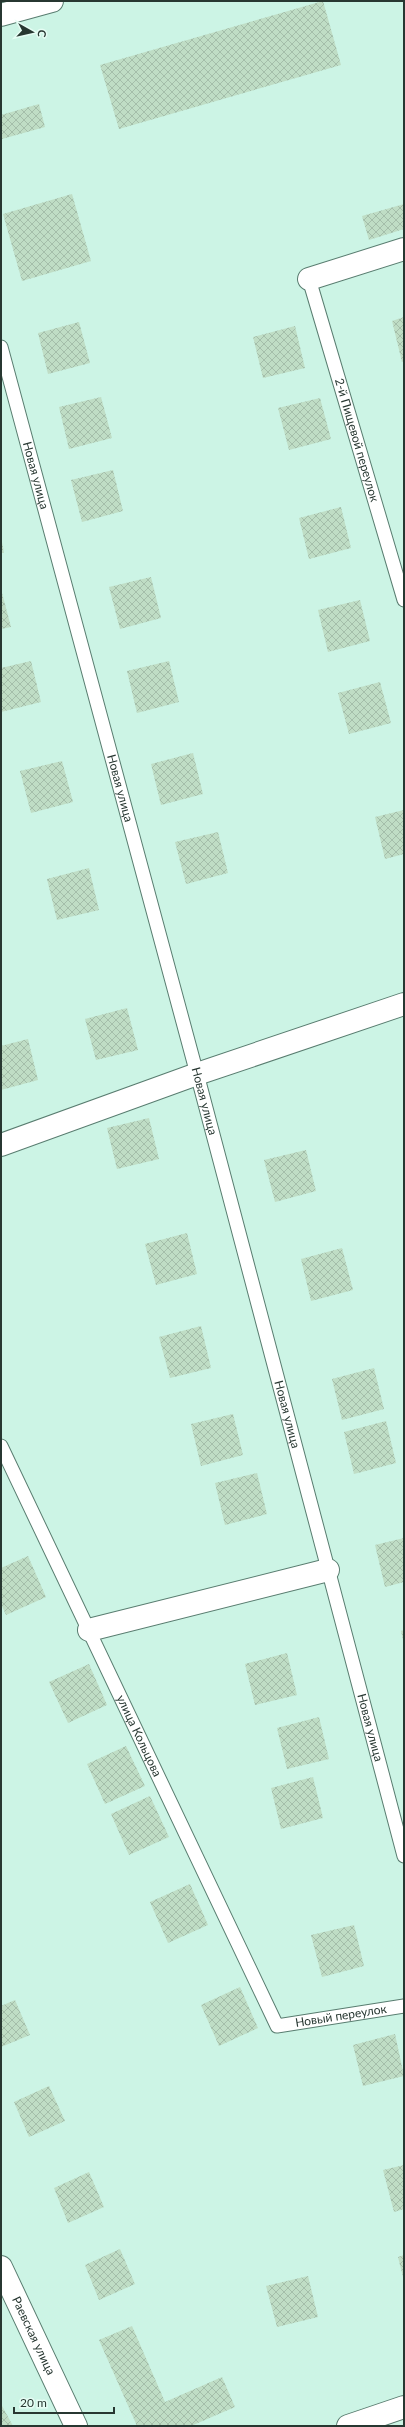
<svg xmlns="http://www.w3.org/2000/svg" width="405" height="2427" viewBox="0 0 405 2427" font-family="Lato,sans-serif">
<style>
.building{fill:url(#building-cross-hatch)}
.lines{fill:none;stroke-linecap:round;stroke-linejoin:round}
.lane-casing{stroke:#597d70;stroke-width:15}
.street-casing{stroke:#597d70;stroke-width:24}
.secondary-casing{stroke:#597d70;stroke-width:24}
.lane{stroke:#fff;stroke-width:13}
.street{stroke:#fff;stroke-width:22}
.secondary{stroke:#fff;stroke-width:22}
.labels{text-anchor:middle;stroke-width:3;stroke-linejoin:round;paint-order:stroke}
.street-label{font-size:12px;fill:#273731;stroke:#e6fdf4}
</style>
<defs>
<pattern id="building-cross-hatch" width="8" height="8" patternUnits="userSpaceOnUse"><rect width="8" height="8" fill="#bfddc5"/><path d="M0 0l8 8M0 8l8-8" fill="none" stroke="#a4beaa"/></pattern>
</defs>
<rect width="100%" height="100%" fill="#ccf4e5"/>
<g class="building">
<polygon points="323,1 341,65 119,129 100,65"/>
<polygon points="39,104 45,127 2,139 1,115"/>
<polygon points="72,194 91,261 22,281 3,214"/>
<polygon points="404,204 404,229 369,240 362,216"/>
<polygon points="404,317 404,361 402,362 392,321"/>
<polygon points="79,322 90,363 48,374 38,333"/>
<polygon points="295,326 305,368 263,378 253,337"/>
<polygon points="101,397 112,438 69,449 59,407"/>
<polygon points="320,398 331,439 289,450 278,408"/>
<polygon points="113,470 123,511 82,522 71,480"/>
<polygon points="341,507 351,548 309,559 299,518"/>
<polygon points="2,542 4,553 1,553 1,543"/>
<polygon points="151,577 161,618 120,629 109,587"/>
<polygon points="1,589 11,627 1,629"/>
<polygon points="360,600 370,641 328,652 318,610"/>
<polygon points="31,661 41,702 1,712 1,668"/>
<polygon points="169,661 179,702 137,713 127,671"/>
<polygon points="380,682 391,723 349,734 338,693"/>
<polygon points="193,753 203,794 161,805 151,764"/>
<polygon points="62,761 73,802 31,813 20,771"/>
<polygon points="404,810 404,854 385,859 375,817"/>
<polygon points="218,832 228,873 186,884 175,842"/>
<polygon points="89,868 99,910 57,920 47,879"/>
<polygon points="127,1008 138,1050 96,1060 85,1019"/>
<polygon points="28,1039 38,1080 1,1090 1,1046"/>
<polygon points="149,1118 159,1159 117,1169 107,1128"/>
<polygon points="306,1150 316,1191 275,1202 264,1160"/>
<polygon points="187,1233 197,1274 156,1285 145,1244"/>
<polygon points="342,1248 353,1290 311,1301 301,1259"/>
<polygon points="201,1326 211,1368 170,1378 159,1337"/>
<polygon points="374,1368 384,1409 342,1420 332,1379"/>
<polygon points="233,1414 243,1455 201,1466 191,1424"/>
<polygon points="386,1421 396,1463 354,1474 344,1432"/>
<polygon points="257,1473 267,1514 225,1525 215,1483"/>
<polygon points="404,1538 404,1582 385,1587 375,1545"/>
<polygon points="28,1556 46,1597 6,1615 1,1604 1,1568"/>
<polygon points="404,1630 404,1640 403,1640 401,1631"/>
<polygon points="287,1653 297,1695 255,1705 245,1664"/>
<polygon points="89,1664 107,1705 68,1723 49,1682"/>
<polygon points="319,1717 329,1759 287,1769 277,1728"/>
<polygon points="126,1746 145,1786 105,1804 87,1764"/>
<polygon points="313,1777 323,1818 281,1829 271,1788"/>
<polygon points="150,1796 169,1837 129,1855 111,1814"/>
<polygon points="190,1884 208,1925 168,1943 150,1902"/>
<polygon points="354,1925 364,1966 322,1977 311,1935"/>
<polygon points="240,1987 258,2028 219,2046 201,2005"/>
<polygon points="15,2000 30,2035 1,2047 1,2006"/>
<polygon points="395,2034 404,2076 363,2086 353,2045"/>
<polygon points="49,2086 65,2121 29,2137 14,2102"/>
<polygon points="404,2165 404,2209 394,2212 383,2170"/>
<polygon points="89,2172 104,2207 68,2223 54,2188"/>
<polygon points="120,2249 135,2284 99,2300 85,2265"/>
<polygon points="404,2255 404,2277 403,2277 398,2257"/>
<polygon points="308,2276 318,2317 277,2327 266,2286"/>
<polygon points="132,2326 165,2402 222,2377 235,2407 191,2426 137,2426 99,2340"/>
<polygon points="1,2404 13,2426 1,2426"/>
</g>
<g class="lines">
<g class="lane-casing">
<g id="lane">
<path id="s1" d="M309 279 404 600"/>
<path id="s2" d="M1 347 197 1074 404 1856"/>
<path id="s3" d="M1 1446 277 2026 404 2006"/>
</g>
</g>
<g class="street-casing">
<g id="street">
<polyline points="309,279 404,249"/>
<polyline points="1,1145 197,1074 404,1004"/>
<polyline points="89,1630 328,1570"/>
<path id="s4" d="M1 2267 76 2426"/>
</g>
</g>
<g class="secondary-casing">
<g id="secondary">
<polyline points="1,15 52,1"/>
<polyline points="348,2426 404,2407"/>
</g>
</g>
<use href="#lane" class="lane"/>
<use href="#street" class="street"/>
<use href="#secondary" class="secondary"/>
</g>
<g class="labels">
<g class="street-label">
<text dy="4" stroke="none"><textPath href="#s1" startOffset="168">2-й Пищевой переулок</textPath></text>
<text dy="4" stroke="none"><textPath href="#s2" startOffset="133">Новая улица</textPath></text>
<text dy="4" stroke="none"><textPath href="#s2" startOffset="457">Новая улица</textPath></text>
<text dy="4" stroke="none"><textPath href="#s2" startOffset="781">Новая улица</textPath></text>
<text dy="4" stroke="none"><textPath href="#s2" startOffset="1105">Новая улица</textPath></text>
<text dy="4" stroke="none"><textPath href="#s2" startOffset="1429">Новая улица</textPath></text>
<text dy="4" stroke="none"><textPath href="#s3" startOffset="321">улица Кольцова</textPath></text>
<text dy="4" stroke="none"><textPath href="#s3" startOffset="707">Новый переулок</textPath></text>
<text dy="4" stroke="none"><textPath href="#s4" startOffset="76">Раевская улица</textPath></text>
</g>
</g>
<rect width="405" height="2427" fill="none" stroke="#273731" stroke-width="4"/>
<g transform="translate(32 32) rotate(98)" stroke="#e6fdf4" stroke-width="3" paint-order="stroke">
<path d="M0-3L7 15L0 10L-7 15Z" fill="#273731"/>
<text y="-6" font-size="11" font-weight="bold" text-anchor="middle" fill="#273731">С</text>
</g>
<path d="M14 2407v6h100v-6" fill="none" stroke="#273731" stroke-width="2"/>
<text x="20" y="2407" font-size="12" fill="#273731" stroke="#e6fdf4" stroke-width="3" paint-order="stroke">20 m</text>
</svg>
